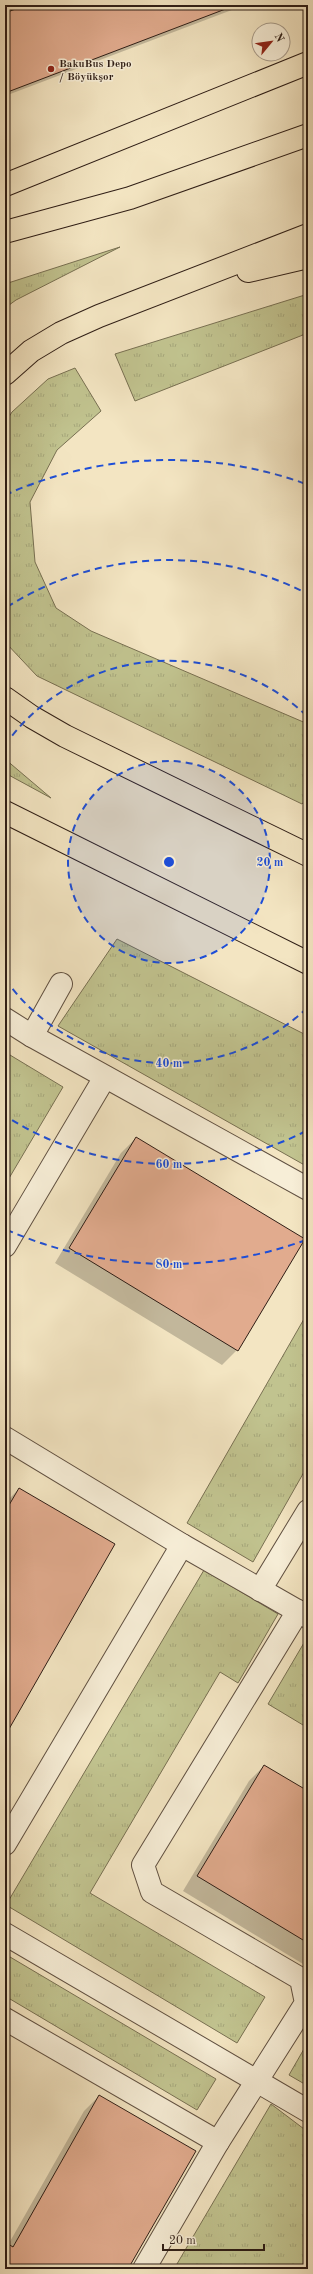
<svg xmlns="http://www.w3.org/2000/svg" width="313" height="2274" viewBox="0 0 313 2274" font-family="'Old Standard TT',serif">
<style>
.grass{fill:url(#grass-tufts);stroke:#787052}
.shadow{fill:#0003}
.building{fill:#e1ab8e;stroke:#2f1e16}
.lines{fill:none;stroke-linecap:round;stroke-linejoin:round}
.minor-casing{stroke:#605041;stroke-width:24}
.major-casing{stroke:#2f1e16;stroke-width:24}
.minor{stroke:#f7eed7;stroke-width:22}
.major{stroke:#f3e5c2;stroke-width:22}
.ring{fill:none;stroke:#1d4ed8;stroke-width:2;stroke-dasharray:7 5}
.poi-dot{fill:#8f2418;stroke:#f7eed7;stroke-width:1.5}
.labels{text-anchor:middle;stroke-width:3;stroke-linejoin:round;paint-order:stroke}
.poi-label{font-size:11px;font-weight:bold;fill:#2f1e16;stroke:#f7eed7;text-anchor:start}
.centre{fill:#1d4ed8;stroke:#f7eed7;stroke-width:2}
.ring-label{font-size:12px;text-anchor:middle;font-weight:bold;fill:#1d4ed8;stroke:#f7eed7;stroke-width:3;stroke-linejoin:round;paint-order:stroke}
</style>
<defs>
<pattern id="grass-tufts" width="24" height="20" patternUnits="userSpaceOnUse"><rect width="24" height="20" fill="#c1c38f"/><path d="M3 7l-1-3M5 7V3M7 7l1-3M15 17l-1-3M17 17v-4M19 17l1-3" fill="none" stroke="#a6a77b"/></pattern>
</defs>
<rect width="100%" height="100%" fill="#f3e5c2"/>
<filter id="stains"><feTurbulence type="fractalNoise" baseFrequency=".005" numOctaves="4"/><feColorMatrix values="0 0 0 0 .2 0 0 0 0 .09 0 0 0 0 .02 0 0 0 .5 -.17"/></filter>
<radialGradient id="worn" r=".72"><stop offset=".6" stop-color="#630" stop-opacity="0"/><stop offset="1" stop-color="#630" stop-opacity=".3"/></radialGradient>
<g class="grass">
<polygon points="120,247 16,300 5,308 5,284"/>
<polygon points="308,294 308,333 135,401 115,354"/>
<polygon points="75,368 101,411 57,450 30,502 35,562 56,608 91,631 308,724 308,797 302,804 37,676 5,642 5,423 12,412 48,379"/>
<polygon points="5,759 51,798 5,773"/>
<polygon points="117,939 308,1036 308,1167 58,1026"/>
<polygon points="5,1052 63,1087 5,1185"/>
<polygon points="308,1312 308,1465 253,1562 187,1523"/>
<polygon points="204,1570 278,1614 238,1683 220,1672 90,1893 265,1997 237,2043 6,1905"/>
<polygon points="308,1636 308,1728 268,1704"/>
<polygon points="5,1954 216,2079 197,2110 5,1996"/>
<polygon points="308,2042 308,2086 289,2075"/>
<polygon points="271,2104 308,2132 308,2269 174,2269"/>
</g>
<g class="shadow">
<polygon points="29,5 245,5 5,96 5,14"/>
<polygon points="136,1138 237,1350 222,1365 55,1263 121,1153"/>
<polygon points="19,1489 5,1734 5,1503"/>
<polygon points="264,1766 308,1793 308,1967 183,1891 249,1781"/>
<polygon points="99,2096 127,2269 5,2269 5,2244 8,2245 84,2111"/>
</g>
<g class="building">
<polygon points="26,5 236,5 5,93 5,13"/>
<polygon points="136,1137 305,1239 238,1351 69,1248"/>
<polygon points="19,1488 115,1544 5,1736 5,1512"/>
<polygon points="264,1765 308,1791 308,1943 197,1876"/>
<polygon points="99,2095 196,2151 128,2269 5,2269 5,2242 13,2247"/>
</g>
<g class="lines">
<g class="minor-casing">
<g id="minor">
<polyline points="5,1019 32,1036 308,1189"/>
<polyline points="32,1036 61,984"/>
<polyline points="5,1246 105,1077"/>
<polyline points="5,1438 182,1545 308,1617"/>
<polyline points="260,1590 308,1511"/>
<polyline points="5,1844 182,1545"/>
<polyline points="5,1934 308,2111"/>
<polyline points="5,2019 218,2142"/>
<polyline points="144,2269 218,2142 306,2003 301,1979 152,1892 143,1865 298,1611"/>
</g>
</g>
<g class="major-casing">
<g id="major">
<polyline points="5,185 308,63"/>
<polyline points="5,232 130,198 308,135"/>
<polyline points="248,271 308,257"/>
<polyline points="5,374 31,351 61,333 99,316 308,235"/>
<polyline points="5,698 32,717 65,736 308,855"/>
<polyline points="5,812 308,963"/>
</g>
</g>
<use href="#minor" class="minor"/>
<use href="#major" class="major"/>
</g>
<circle cx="169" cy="862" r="101" fill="#1d4ed8" fill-opacity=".12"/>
<g class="ring">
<circle cx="169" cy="862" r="101"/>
<path d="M307 1008A201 201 0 0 1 5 979M5 745A201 201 0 0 1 307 716"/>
<path d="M306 1131A302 302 0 0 1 7 1117M7 607A302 302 0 0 1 306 593"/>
<path d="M306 1240A402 402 0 0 1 5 1229M5 495A402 402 0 0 1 306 484"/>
</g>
<circle class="poi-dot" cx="51" cy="69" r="4"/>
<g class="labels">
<g class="poi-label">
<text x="59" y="67">BakuBus Depo<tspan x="59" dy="13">/ Böyükşor</tspan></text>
</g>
</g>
<circle cx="169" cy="862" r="6" class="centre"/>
<g class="ring-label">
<text x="270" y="866">20 m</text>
<text x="169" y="1067">40 m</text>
<text x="169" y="1168">60 m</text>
<text x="169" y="1268">80 m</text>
</g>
<rect width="313" height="2274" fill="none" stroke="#f3e5c2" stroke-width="20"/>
<rect x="6" y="6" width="301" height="2262" fill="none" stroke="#2f1e16" stroke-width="2"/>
<rect x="10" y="10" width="293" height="2254" fill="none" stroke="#2f1e16"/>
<g transform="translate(271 42) rotate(61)"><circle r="19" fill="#f7eed7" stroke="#a79b8a"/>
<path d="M0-3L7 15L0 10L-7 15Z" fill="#8f2418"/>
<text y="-6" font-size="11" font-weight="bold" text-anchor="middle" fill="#2f1e16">N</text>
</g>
<path d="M163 2244v6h101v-6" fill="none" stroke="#2f1e16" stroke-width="2"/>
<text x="169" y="2244" font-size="12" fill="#2f1e16" stroke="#f7eed7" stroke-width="3" paint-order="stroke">20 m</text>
<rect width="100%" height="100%" filter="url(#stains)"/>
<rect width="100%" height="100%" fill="url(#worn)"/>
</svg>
